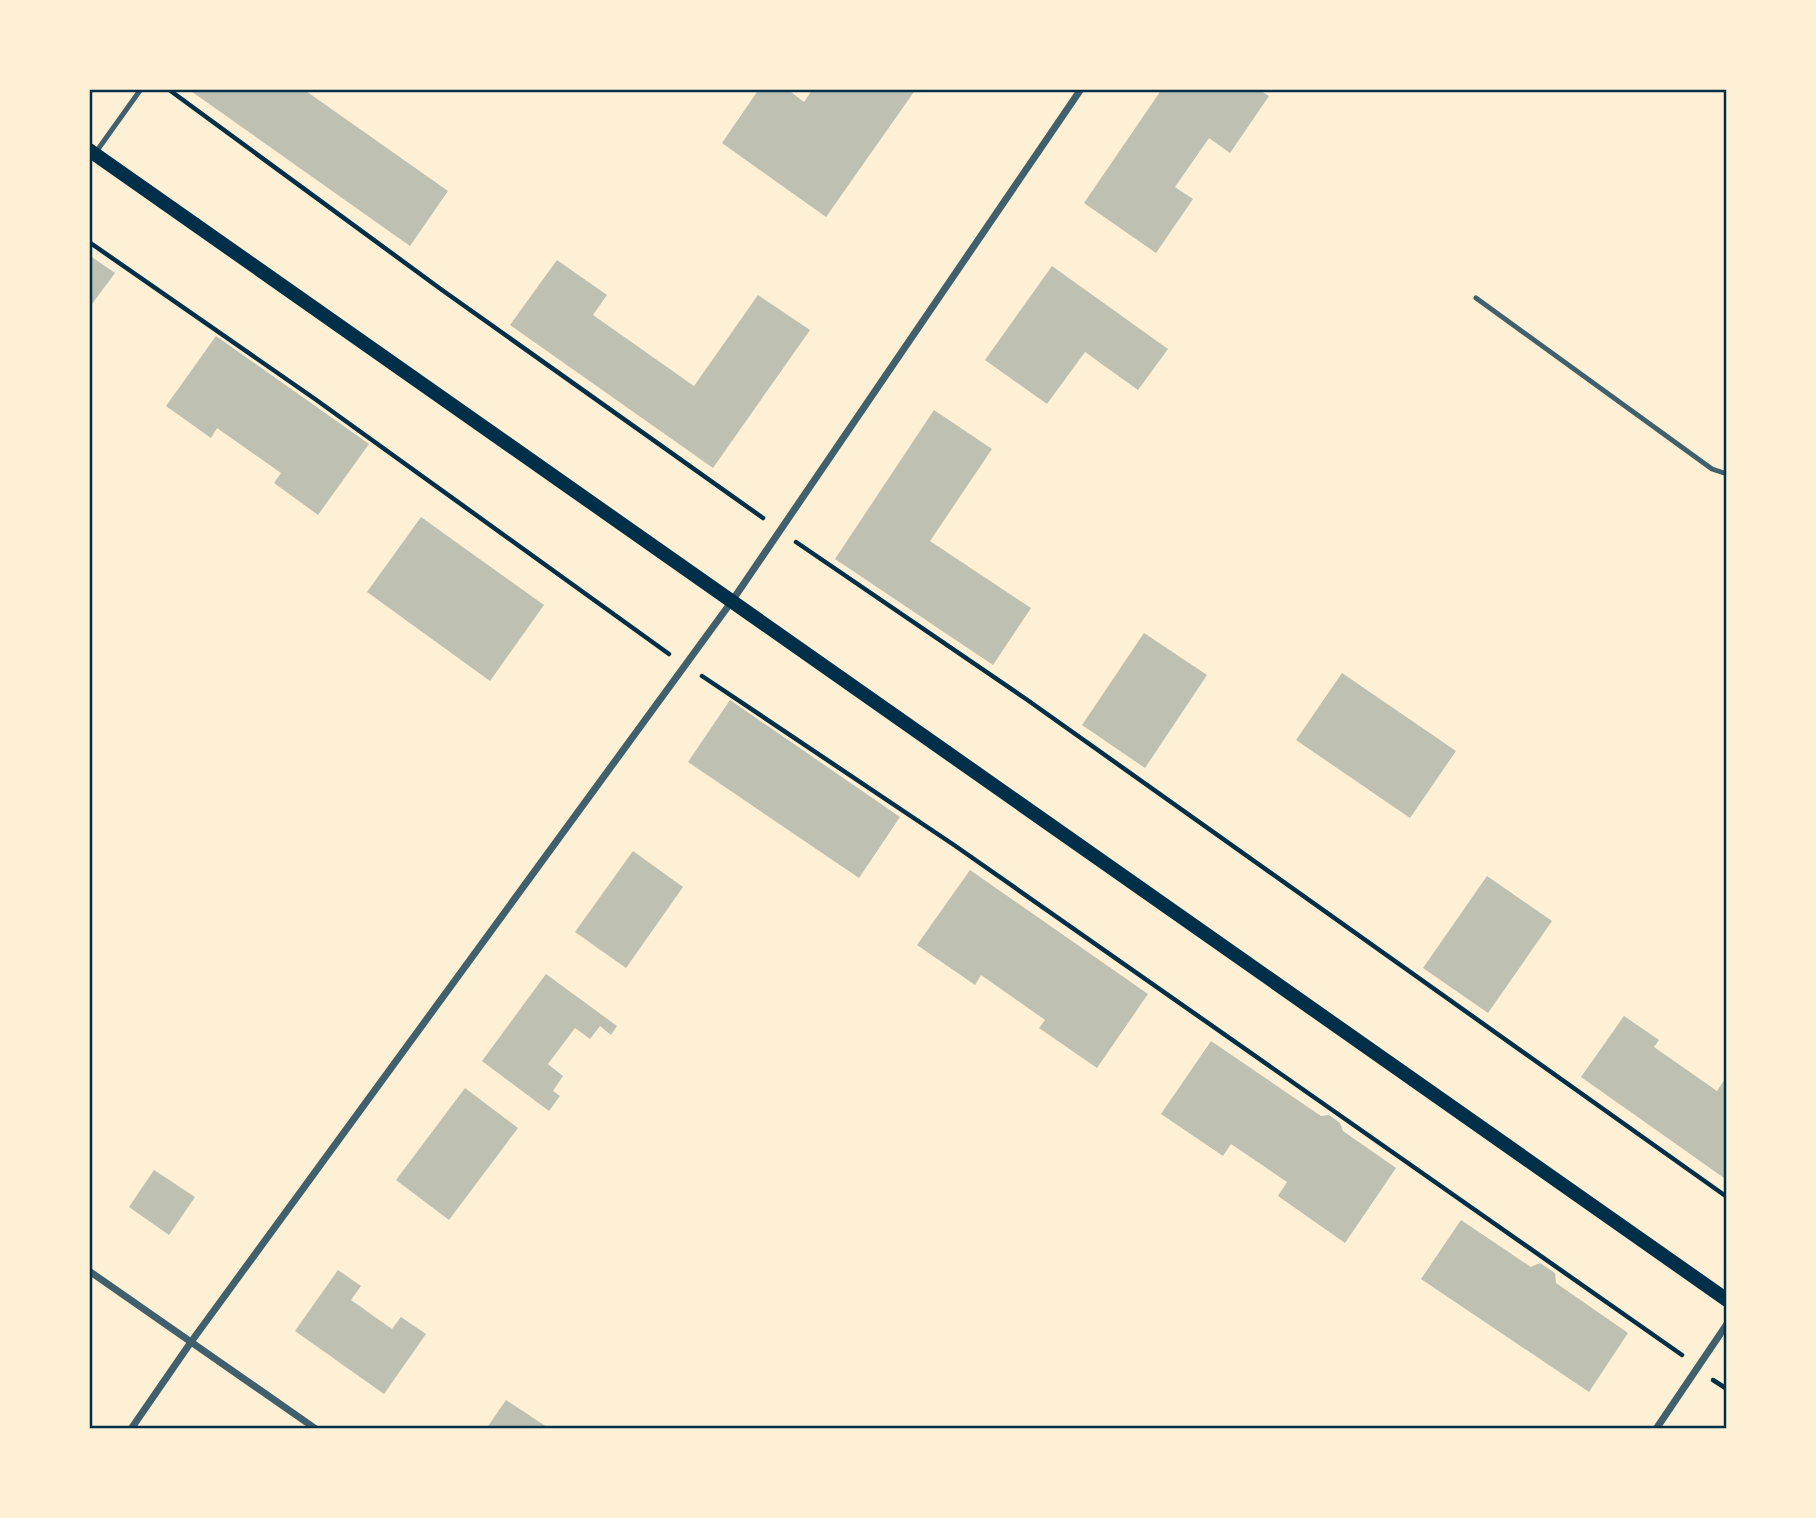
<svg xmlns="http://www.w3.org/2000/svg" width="1816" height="1518" viewBox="0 0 1816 1518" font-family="'Libre Baskerville',serif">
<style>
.building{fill:#bec0b2}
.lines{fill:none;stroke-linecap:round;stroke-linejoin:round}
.path{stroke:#003049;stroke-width:4.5}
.service{stroke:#3f606c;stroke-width:5}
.minor{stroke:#3f606c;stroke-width:7}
.secondary{stroke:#003049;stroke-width:14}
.neatline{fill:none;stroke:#003049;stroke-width:2.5}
</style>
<rect width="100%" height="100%" fill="#fdf0d5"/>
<g class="building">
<polygon points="188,89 303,89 448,191 410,246"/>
<polygon points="759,89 787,89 804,102 813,89 916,89 826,217 722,143"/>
<polygon points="1162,89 1258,89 1269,96 1230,153 1209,138 1175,187 1193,199 1156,253 1084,203"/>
<polygon points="89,255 115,273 89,308"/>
<polygon points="557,260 607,295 593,315 694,386 758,295 810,330 713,468 510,325"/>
<polygon points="1052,266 1168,349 1138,390 1085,352 1047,404 985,360"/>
<polygon points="216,336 369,444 318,515 274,483 281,473 217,428 211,438 166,406"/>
<polygon points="934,410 992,449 930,541 1031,608 993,665 835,559"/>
<polygon points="421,517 544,605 490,681 367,592"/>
<polygon points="1144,633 1207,675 1145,768 1082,725"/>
<polygon points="1342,673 1456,751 1410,818 1296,740"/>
<polygon points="730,700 900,817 859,878 688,762"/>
<polygon points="633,851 683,887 626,968 575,932"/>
<polygon points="970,870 1148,994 1097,1068 1039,1028 1045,1020 981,975 975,985 917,945"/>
<polygon points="1487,876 1552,921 1488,1013 1423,968"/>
<polygon points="546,974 617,1026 611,1035 600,1026 590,1039 575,1028 548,1064 563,1076 553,1091 560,1096 549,1111 482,1061"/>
<polygon points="1624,1016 1659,1040 1654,1047 1717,1091 1727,1076 1727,1180 1581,1077"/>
<polygon points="1211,1041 1321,1116 1329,1115 1340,1123 1343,1131 1396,1168 1345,1243 1278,1196 1287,1182 1231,1144 1223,1156 1161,1114"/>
<polygon points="465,1088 518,1128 449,1220 396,1180"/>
<polygon points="154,1170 195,1197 169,1235 129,1207"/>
<polygon points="1461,1220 1531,1267 1540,1263 1555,1273 1556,1283 1628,1333 1589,1392 1421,1279"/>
<polygon points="338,1270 361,1286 351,1300 392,1329 401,1317 426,1334 384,1394 295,1331"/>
<polygon points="506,1400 550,1429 486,1429"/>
</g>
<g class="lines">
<g class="path">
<polyline points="168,89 442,290 763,518"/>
<polyline points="89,242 315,399 669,654"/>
<polyline points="796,542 1026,699 1727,1197"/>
<polyline points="702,676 954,845 1682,1355"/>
<polyline points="1713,1380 1727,1389"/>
</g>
<g class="service">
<polyline points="96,152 141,89"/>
<polyline points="1476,298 1712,469 1727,474"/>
</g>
<g class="minor">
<polyline points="89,1271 316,1429"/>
<polyline points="131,1429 191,1342 732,601 1081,89"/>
<polyline points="1656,1429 1727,1324"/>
</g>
<polyline class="secondary" points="89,150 1727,1300"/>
</g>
<rect width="1816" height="1518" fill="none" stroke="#fdf0d5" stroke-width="182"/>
<rect x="91" y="91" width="1634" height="1336" class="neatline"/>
</svg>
